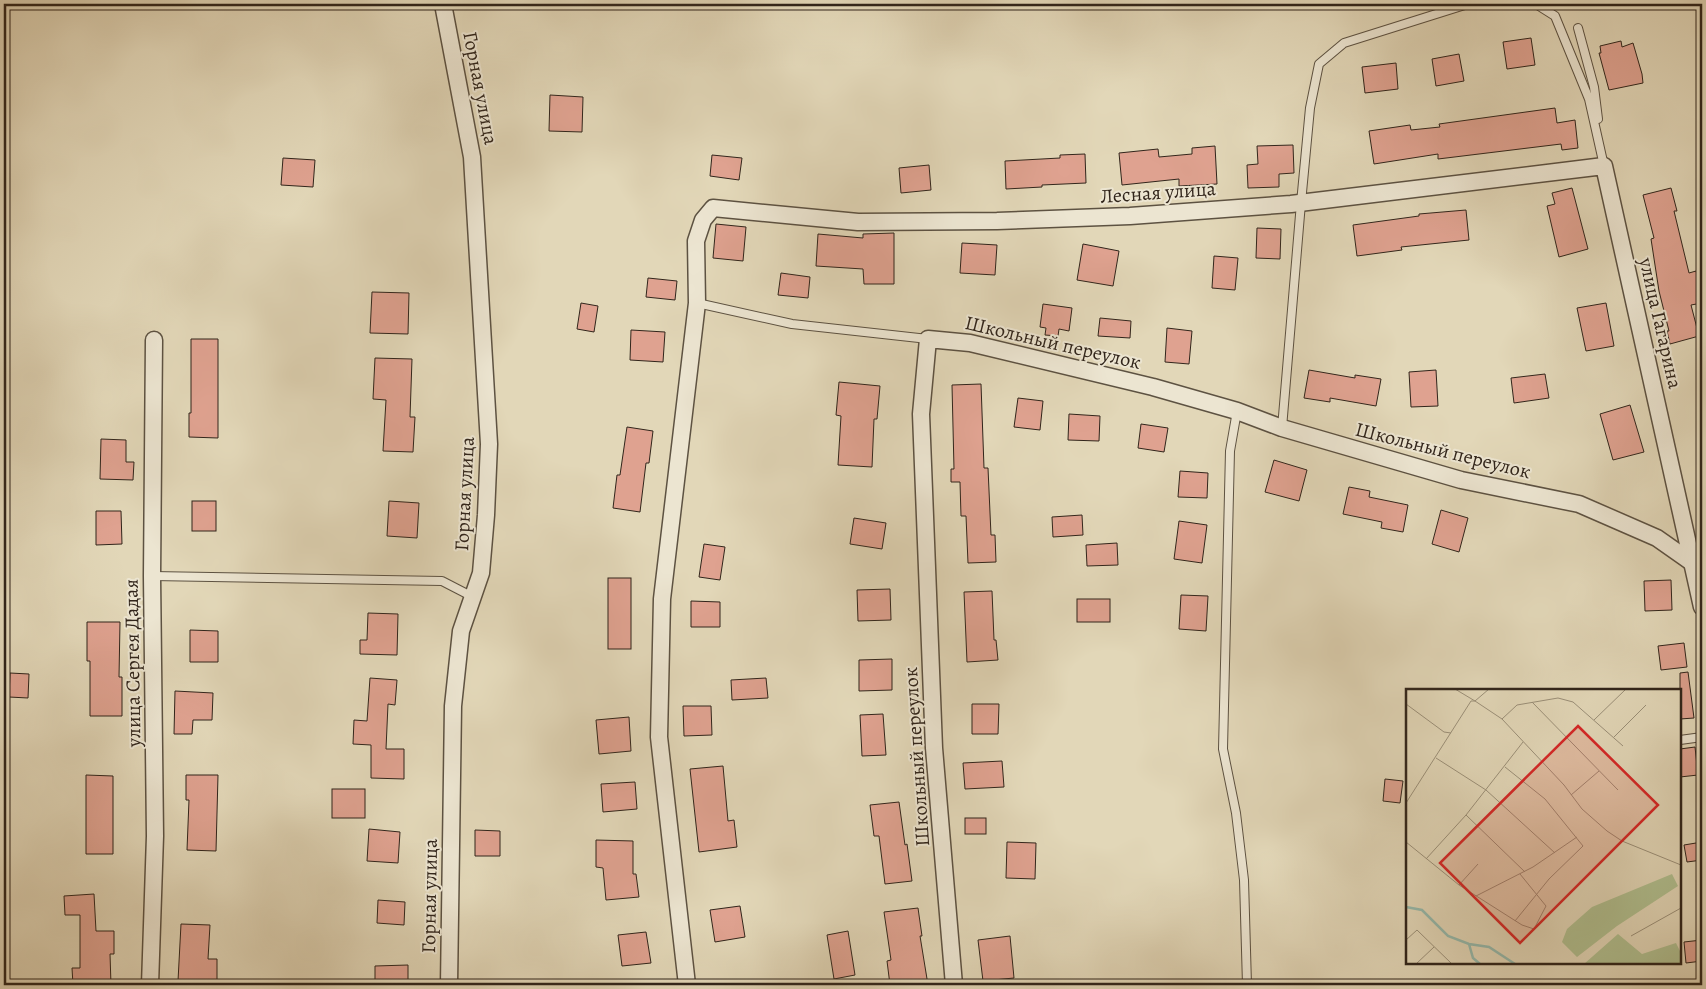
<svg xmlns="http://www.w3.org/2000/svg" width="1706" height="989" viewBox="0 0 1706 989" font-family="Alegreya,serif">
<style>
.building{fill:#dfa290;stroke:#31251b}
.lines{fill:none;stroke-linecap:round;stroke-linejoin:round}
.lane-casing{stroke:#5d5242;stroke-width:10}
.street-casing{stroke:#5d5242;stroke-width:19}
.lane{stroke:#ece5d1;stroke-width:8}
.street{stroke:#ece5d1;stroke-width:16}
.labels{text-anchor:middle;stroke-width:4;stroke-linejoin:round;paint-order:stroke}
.street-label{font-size:20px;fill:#31251b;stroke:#ece5d1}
.inset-river{fill:none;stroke:#95baad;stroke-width:2.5}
.inset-road{fill:none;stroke:#9b9079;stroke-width:1}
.view{fill:#d62828;fill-opacity:0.15;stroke:#d62828;stroke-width:2.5}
.inset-edge{fill:none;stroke:#31251b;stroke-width:2.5}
</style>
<rect width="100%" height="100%" fill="#e2d7b8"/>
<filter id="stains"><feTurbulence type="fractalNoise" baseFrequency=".004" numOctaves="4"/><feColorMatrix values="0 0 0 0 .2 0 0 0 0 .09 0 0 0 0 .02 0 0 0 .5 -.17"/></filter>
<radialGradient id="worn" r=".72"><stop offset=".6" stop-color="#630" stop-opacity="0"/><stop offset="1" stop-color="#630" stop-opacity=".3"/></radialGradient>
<g class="building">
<polygon points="1531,38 1535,65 1507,69 1503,42"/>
<polygon points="1621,41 1622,47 1633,43 1642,74 1643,83 1609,90 1599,53 1601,53 1600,46"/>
<polygon points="1459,54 1464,81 1436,86 1432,59"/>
<polygon points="1396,63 1398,89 1365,93 1362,67"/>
<polygon points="550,95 583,97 582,132 549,131"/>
<polygon points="1555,108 1557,123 1575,120 1578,148 1562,150 1561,144 1438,159 1438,154 1374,164 1369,131 1410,125 1411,130 1440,127 1439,124"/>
<polygon points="1293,145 1294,173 1279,174 1279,187 1248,188 1247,165 1258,164 1257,146"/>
<polygon points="1215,146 1217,184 1179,186 1179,179 1122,185 1119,153 1158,149 1159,157 1192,154 1192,148"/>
<polygon points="1085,154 1086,183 1042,185 1042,187 1006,189 1005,161 1060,158 1060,155"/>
<polygon points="712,155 742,158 739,180 710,176"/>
<polygon points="283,158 315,160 313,187 281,185"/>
<polygon points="929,165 931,190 901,193 899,168"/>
<polygon points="1572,188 1588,249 1559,257 1547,206 1555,204 1552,193"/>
<polygon points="1671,188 1677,211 1674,211 1689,273 1696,271 1702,294 1702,303 1691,305 1699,336 1670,344 1667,331 1669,331 1659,291 1651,239 1654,238 1643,195"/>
<polygon points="1466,210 1469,240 1401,247 1402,250 1357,256 1353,225 1419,216 1419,214"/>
<polygon points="716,224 746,227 743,261 713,258"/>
<polygon points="1257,228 1281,229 1280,259 1256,258"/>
<polygon points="894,233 894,284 864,284 863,269 816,266 818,234 863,238 863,234"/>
<polygon points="962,243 997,245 995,275 960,273"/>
<polygon points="1083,244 1119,251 1113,286 1077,280"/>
<polygon points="1214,256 1238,258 1235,290 1212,288"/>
<polygon points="781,273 810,277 808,298 778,295"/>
<polygon points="648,278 677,281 675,300 646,297"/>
<polygon points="372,292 409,293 408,334 370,333"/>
<polygon points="581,303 598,306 594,332 577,329"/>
<polygon points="1606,303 1614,346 1586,351 1577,308"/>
<polygon points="1043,304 1072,308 1069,331 1059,329 1058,336 1045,335 1046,328 1040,327"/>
<polygon points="1100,318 1131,321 1130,338 1098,336"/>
<polygon points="1167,328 1192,331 1189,364 1165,362"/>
<polygon points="631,330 665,332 663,362 630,360"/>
<polygon points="191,339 218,339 218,438 189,437 189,413 191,413"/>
<polygon points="375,358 412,359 410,417 415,417 413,452 383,451 386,400 373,399"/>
<polygon points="1309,370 1355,378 1355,375 1381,379 1376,406 1330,398 1330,402 1304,398"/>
<polygon points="1436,370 1438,406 1411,407 1409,372"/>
<polygon points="1545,374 1549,398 1514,403 1511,378"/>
<polygon points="839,382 880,386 877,419 874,419 872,467 838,465 841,416 836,415"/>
<polygon points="981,384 984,468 988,468 991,535 995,535 996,562 968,563 966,516 961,516 960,482 951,482 951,469 954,469 952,385"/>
<polygon points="1018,398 1043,401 1040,430 1014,427"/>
<polygon points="1630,405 1644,452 1613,460 1600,414"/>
<polygon points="1069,414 1100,416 1099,441 1068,440"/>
<polygon points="1141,424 1168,428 1164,452 1138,448"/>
<polygon points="627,427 653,431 649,463 646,463 640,512 613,508 617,475 620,475"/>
<polygon points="101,439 126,440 126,462 134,462 133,480 100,479"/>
<polygon points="1274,460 1307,470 1299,501 1265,492"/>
<polygon points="1180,471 1208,473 1207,498 1178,497"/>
<polygon points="1349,487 1370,491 1369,497 1408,505 1403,532 1381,528 1382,522 1343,514"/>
<rect x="192" y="501" width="24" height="30"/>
<polygon points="389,501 419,503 417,538 387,536"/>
<polygon points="1441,510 1468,518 1459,552 1432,544"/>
<polygon points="96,511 121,511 122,544 96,545"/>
<polygon points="1082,515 1083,535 1053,537 1052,517"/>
<polygon points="854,518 886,523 882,549 850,544"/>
<polygon points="1179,521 1207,525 1202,563 1174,559"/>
<polygon points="1117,543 1118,565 1087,566 1086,545"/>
<polygon points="704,544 725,547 720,580 699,577"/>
<rect x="608" y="578" width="23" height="71"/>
<polygon points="1671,580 1672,610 1645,611 1644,581"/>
<polygon points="890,589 891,620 858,621 857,590"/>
<polygon points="992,591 994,640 996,640 998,660 967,662 964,592"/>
<polygon points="1181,595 1208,596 1206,631 1179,629"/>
<rect x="1077" y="599" width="33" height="23"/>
<polygon points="691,601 720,602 720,627 691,627"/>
<polygon points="368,613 398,614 397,655 360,654 360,640 367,640"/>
<polygon points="87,622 120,622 119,677 122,677 122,716 90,716 90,661 87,661"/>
<polygon points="190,630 218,631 218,662 190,662"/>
<polygon points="1684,643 1687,667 1661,670 1658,646"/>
<polygon points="892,659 892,690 859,691 859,660"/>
<polygon points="1688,672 1694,718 1680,719 1680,673"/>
<polygon points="10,673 29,674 28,698 9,697"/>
<polygon points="370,678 397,680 395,705 388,704 386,749 404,749 404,779 371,778 371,745 353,744 354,720 367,721"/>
<polygon points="766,678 768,698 732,700 731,680"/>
<polygon points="175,691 213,693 212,720 193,720 192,734 174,734"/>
<polygon points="972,704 999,704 998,734 972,734"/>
<polygon points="683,706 711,706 712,735 684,736"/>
<polygon points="883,714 886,755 862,756 860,715"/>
<polygon points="629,717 631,751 599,754 596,720"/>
<polygon points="1695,747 1698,775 1680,777 1680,749"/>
<polygon points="1002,761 1004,787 965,789 963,763"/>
<polygon points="723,766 728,821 734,820 737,847 699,852 690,769"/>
<polygon points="86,775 113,776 113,854 86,854"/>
<polygon points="186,775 218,775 216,851 187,850 189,800 186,800"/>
<polygon points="1385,779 1403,781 1400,803 1383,801"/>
<polygon points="635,782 637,809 603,812 601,784"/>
<rect x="332" y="789" width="33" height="29"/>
<polygon points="899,802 905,845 907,844 912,881 885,884 879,836 874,836 870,805"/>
<rect x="965" y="818" width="21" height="16"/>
<polygon points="369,829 400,832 398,863 367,861"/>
<polygon points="475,830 500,831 500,856 475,856"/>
<polygon points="596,840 633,841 633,874 636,874 639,897 606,900 603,868 596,867"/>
<polygon points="1007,842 1036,843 1035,879 1006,878"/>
<polygon points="1702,842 1702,860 1687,862 1684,845"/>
<polygon points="94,894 96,931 114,931 114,954 110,954 111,985 73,985 72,968 80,968 80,915 65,915 64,896"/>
<polygon points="378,900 405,902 404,925 377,923"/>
<polygon points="740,906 745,937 715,942 710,910"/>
<polygon points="918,908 922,936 920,936 928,985 890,985 887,961 891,960 884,912"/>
<polygon points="181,924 210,925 208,959 217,959 217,982 178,981"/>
<polygon points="848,931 855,975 834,979 827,935"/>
<polygon points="646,932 651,963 622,966 618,935"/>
<polygon points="1010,936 1014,978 983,981 978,940"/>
<polygon points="1702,940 1702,961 1686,963 1684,942"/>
<polygon points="408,965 408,985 375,985 375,966"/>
</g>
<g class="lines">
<g class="lane-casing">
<g id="lane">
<polyline points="1536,4 1555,16 1589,99 1604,166"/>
<polyline points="1578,28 1594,87 1598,119"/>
<polyline points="697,303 792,324 928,339"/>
<polyline points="1237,411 1230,451 1223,749 1236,813 1244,880 1247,985"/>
<polyline points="1282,428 1301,203 1310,108 1319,64 1344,43 1468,4"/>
<polyline points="152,576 442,581 473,597"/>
<polyline points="1680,740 1702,737"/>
</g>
</g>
<g class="street-casing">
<g id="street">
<polyline points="443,4 472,157 489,444 486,515 481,573 461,631 453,706 449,985"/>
<polyline points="150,985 155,836 152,576 154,340"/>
<polyline points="687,985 659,737 662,599 697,303 696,241 703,220 713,208 858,222 997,221 1130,216 1291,204 1604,166 1702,607"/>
<polyline points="954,985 934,748 921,414 928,339 970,343 1153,387 1237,411 1282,428 1461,480 1579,504 1657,538 1694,564"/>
</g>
</g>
<use href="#lane" class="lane"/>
<use href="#street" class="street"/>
</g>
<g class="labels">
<g class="street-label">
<text transform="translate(481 88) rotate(79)" y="7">Горная улица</text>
<text transform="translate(1158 192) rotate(-4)" y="7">Лесная улица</text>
<text transform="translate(1661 323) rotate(77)" y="7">улица Гагарина</text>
<text transform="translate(1053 342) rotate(13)" y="7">Школьный переулок</text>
<text transform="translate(1443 450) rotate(14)" y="7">Школьный переулок</text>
<text transform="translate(464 494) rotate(-87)" y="7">Горная улица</text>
<text transform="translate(132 663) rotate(-91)" y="7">улица Сергея Дадая</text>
<text transform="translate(916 757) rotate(-94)" y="7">Школьный переулок</text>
<text transform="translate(429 896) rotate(-89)" y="7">Горная улица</text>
</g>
</g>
<g transform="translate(1406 689)">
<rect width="275" height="275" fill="#e2d7b8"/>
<path d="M266 185 272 197 211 237 171 268 156 253 161 240 186 218ZM212 245 236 265 270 254 275 264V275H178Z" fill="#b0bf90"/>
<path class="inset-river" d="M0 218 16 221 42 247 63 255 83 258 109 275M63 255 67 269 74 275"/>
<path class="inset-road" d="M49 0 69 12 83 0M126 13 212 101M0 15 38 43 45 44M96 30 111 16 152 9 167 13 217 57M188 31 220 0M208 48 240 16M30 69 80 101 149 164M99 78 139 110 177 157 143 190 109 232M165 106 193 82M0 114 65 12H69L96 30 158 96 176 120 201 142 216 152 275 176M60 126 117 53M0 153 53 196 116 236 128 240 140 217 114 185M20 170 60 126 119 183M53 196 72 175M70 207 127 178 171 148M225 247 275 219M0 251 11 241 46 275M10 275 28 258"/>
<path class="view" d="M172 37 252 116 114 254 34 174Z"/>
<rect width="275" height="275" class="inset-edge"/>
</g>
<rect width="1706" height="989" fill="none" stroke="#e2d7b8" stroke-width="20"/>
<rect x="5" y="5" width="1696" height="979" fill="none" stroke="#31251b" stroke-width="2.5"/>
<rect x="10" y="10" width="1686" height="969" fill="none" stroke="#31251b"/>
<rect width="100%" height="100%" filter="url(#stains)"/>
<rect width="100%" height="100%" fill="url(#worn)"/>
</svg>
